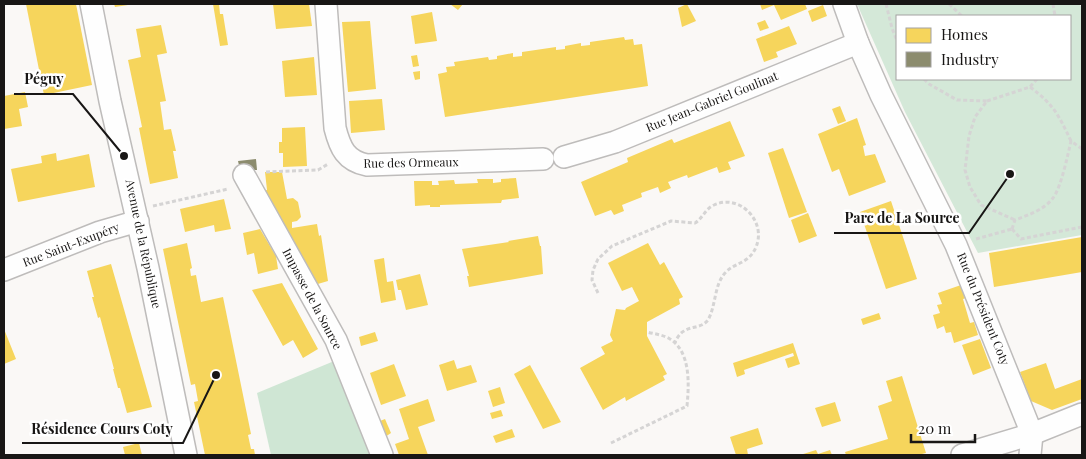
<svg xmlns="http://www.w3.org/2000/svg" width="1086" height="459" viewBox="0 0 1086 459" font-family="'Playfair Display',serif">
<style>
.green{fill:#d4e8d8;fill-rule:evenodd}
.forest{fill:#cfe6d4}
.homes{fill:#f6d55c}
.industry{fill:#8c8c6e}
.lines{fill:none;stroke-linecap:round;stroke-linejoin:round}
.minor-casing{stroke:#bebcbb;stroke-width:24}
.path{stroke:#d5d4d4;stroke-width:3;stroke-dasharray:4 2.5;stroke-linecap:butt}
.minor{stroke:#fefefe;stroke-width:21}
.labels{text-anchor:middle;stroke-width:5;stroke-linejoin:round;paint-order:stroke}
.street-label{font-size:12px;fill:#181615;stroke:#fff}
.leader{fill:none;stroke:#181615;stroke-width:2}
.callout-dot{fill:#181615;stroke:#fff;stroke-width:2}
.callout-label{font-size:14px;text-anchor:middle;font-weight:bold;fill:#181615;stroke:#fff;stroke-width:5;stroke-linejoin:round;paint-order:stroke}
</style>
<rect width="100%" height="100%" fill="#faf8f6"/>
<path class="green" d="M857 4H1079L1082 8V235L978 253 905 112ZM897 16H1070V79H897Z"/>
<polygon class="forest" points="339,359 376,455 271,455 257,393"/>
<g class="homes">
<polygon points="26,4 76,4 92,85 44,95"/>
<polygon points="114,4 128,4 128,5 115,7"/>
<polygon points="213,4 219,4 220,14 223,14 228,45 220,46"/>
<polygon points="273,4 309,4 312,26 276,29"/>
<polygon points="450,4 463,4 458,10"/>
<polygon points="687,4 696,21 682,27 678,8"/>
<polygon points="760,4 805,4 807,9 781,20 774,5 762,10"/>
<polygon points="823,5 827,16 812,22 808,11"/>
<polygon points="432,12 437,41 415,44 411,16"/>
<polygon points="765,20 769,28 760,31 757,23"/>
<polygon points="370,21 376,89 348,92 342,22"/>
<polygon points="161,25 167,53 157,55 166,101 160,102 164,130 171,129 176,151 173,151 178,178 150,184 139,128 142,127 128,60 141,57 136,29"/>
<polygon points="789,26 797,44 776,52 778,57 764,62 756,39"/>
<polygon points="624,37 625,40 633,39 634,45 642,44 648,86 445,117 438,74 447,72 446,67 455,66 454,62 488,57 489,60 497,59 497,56 513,53 513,57 522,56 522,52 556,47 556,50 565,49 565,46 581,43 581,46 590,45 590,42"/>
<polygon points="417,55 419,66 413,67 411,56"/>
<polygon points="314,57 317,95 285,97 282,61"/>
<polygon points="420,71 420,79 415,80 413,72"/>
<polygon points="25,92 28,107 19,109 22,126 4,129 4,96"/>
<polygon points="382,99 385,130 351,133 349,101"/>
<polygon points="840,106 846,121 838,124 832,109"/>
<polygon points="857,118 866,145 863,146 865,156 875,154 886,182 849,196 839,169 832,172 818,134"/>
<polygon points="730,121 745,156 728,162 731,169 719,173 717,167 688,178 687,175 668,182 671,188 660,193 658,187 641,193 642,197 622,205 624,211 614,215 611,210 595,216 581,182 628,162 627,158 672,139 674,143"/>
<polygon points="305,127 307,166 283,167 283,153 279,153 279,142 282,142 282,128"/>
<polygon points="783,148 807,212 789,218 768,153"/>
<polygon points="56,153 57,161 89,154 95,187 18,202 11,169 42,163 41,156"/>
<polygon points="265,172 282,172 287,199 293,198 298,202 301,217 297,221 292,222 292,228 317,224 319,236 321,235 328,281 311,286 259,192 267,190"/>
<polygon points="516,178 519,198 502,200 501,203 440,205 440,207 430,207 430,205 415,206 414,181 432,181 432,185 439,185 438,181 454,180 455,184 478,183 477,179 493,179 493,183 501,182 501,179"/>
<polygon points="224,199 231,229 215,232 214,225 185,232 180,209"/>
<polygon points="891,201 917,279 886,289 860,212"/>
<polygon points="808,213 817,236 799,243 791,220"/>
<polygon points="260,229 276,256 278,269 258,274 254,253 247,255 243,233"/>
<polygon points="538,236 540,246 541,246 543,274 469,287 467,276 469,276 462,249 509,242 508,241"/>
<polygon points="1082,237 1082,272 994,287 989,253"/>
<polygon points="187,243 192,268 190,269 191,276 196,275 201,302 223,297 251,434 248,435 251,449 254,449 255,455 205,455 194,402 198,401 195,384 191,385 163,249"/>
<polygon points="648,243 660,265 664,262 683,297 679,299 680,304 647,322 647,336 667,374 663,376 665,380 626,401 625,397 603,410 580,368 605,354 601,347 613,341 610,335 616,309 625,310 626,308 639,301 632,287 622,291 608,263"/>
<polygon points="384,258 387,282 393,281 396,300 381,303 374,260"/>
<polygon points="111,264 152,407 127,413 120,388 118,388 113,369 114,369 100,317 98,318 92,297 94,297 87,271"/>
<polygon points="420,274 428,305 406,310 401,290 398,290 396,280"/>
<polygon points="282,283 318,349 303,358 293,340 283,346 252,290"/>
<polygon points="961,285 966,298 963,299 970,323 974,322 978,335 954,343 951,332 946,333 944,326 937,329 933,315 940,313 937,305 942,304 938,293"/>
<polygon points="879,313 881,319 863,325 861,319"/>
<polygon points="4,329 16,359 4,364"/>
<polygon points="375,332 378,341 361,346 359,337"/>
<polygon points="980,339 991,368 973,375 962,345"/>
<polygon points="793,343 800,364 788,368 785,359 794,356 793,353 744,370 745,374 737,377 733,363"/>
<polygon points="454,360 457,369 471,365 477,382 447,391 439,365"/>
<polygon points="1046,363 1055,389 1082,379 1082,399 1052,410 1031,401 1020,372"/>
<polygon points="394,364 406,396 381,405 370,373"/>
<polygon points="530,365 561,422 543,429 514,374"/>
<polygon points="902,376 926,453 918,455 846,455 845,452 888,439 878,406 892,401 886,381"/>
<polygon points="500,387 505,403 493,407 488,391"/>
<polygon points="428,399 435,421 418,427 428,455 399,455 395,444 409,439 399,409"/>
<polygon points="835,402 841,421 822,427 815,408"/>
<polygon points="501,410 503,416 492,419 490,413"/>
<polygon points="385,419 391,433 385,437 375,423"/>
<polygon points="758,428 763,444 747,449 748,455 736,455 730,437"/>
<polygon points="512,429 515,437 496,443 493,436"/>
<polygon points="139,443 142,455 125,455 123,447"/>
<polygon points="816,450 818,454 830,450 832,455 800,455"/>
</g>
<polygon class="industry" points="256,159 257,170 240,170 238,161"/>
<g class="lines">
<g class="minor-casing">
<g id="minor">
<polyline points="91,4 110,101 148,268 186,455"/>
<path d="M326 4 335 128C340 148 346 161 367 165L543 159"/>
<polyline points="844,4 858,43 881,95 956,245 1032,434 1030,455"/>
<polyline points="564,157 615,142 858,43"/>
<polyline points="244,175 336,340 382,455"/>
<polyline points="4,270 100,232 138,221"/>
<polyline points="962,455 1032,434 1082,414"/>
</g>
</g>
<g class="path">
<polyline points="886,4 892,28 897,41"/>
<polyline points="949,4 962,16"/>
<polyline points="1053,4 1055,16"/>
<polyline points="924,79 929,84 957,100 987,101 975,117 969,136 965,170 970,187 981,205 1015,220"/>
<path d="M1030 87C1054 105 1058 114 1071 141"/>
<polyline points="987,101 1030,87 1037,79"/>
<polyline points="266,172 318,170 328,164"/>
<polyline points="153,206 228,189"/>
<path d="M1012 229 1015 220C1028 215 1044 210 1053 198 1061 188 1068 154 1071 141L1082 149"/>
<polyline points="1012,229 1021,239 1082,227"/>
<polyline points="976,239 1012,229"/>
<path d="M598 293 592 280 593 270 598 259 612 246 671 221 695 223C703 218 705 209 714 205 739 193 767 221 756 247 749 264 735 262 725 273 714 285 716 306 708 320 702 328 692 326 684 331 680 333 677 338 675 342"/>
<path d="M611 443 687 406C689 385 691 352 670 339 664 335 655 334 647 332"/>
</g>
<use href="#minor" class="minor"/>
</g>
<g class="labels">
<g class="street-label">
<text transform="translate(712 102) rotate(-22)" y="4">Rue Jean-Gabriel Goulinat</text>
<text transform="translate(411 163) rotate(-1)" y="4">Rue des Ormeaux</text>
<text transform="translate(143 244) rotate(78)" y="4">Avenue de la République</text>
<text transform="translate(71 245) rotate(-21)" y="4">Rue Saint-Exupéry</text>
<text transform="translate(312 299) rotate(62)" y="4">Impasse de la Source</text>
<text transform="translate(983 309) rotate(68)" y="4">Rue du Président Coty</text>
</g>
</g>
<path class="leader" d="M124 156L73 94H14M1010 174L969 233H834M216 375L183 443H22"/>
<g class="callout-dot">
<circle cx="124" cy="156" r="5"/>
<circle cx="1010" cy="174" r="5"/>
<circle cx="216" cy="375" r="5"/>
</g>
<g class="callout-label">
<text x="44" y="84">Péguy</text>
<text x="902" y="223">Parc de La Source</text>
<text x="102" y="434">Résidence Cours Coty</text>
</g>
<rect width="1086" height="459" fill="none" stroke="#181615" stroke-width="10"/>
<rect x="896" y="15" width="175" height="65" fill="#ffffff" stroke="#a3a2a1"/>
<rect x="906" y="28" width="25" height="15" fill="#f6d55c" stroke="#a3a2a1"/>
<text x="941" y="40" font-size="15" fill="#181615">Homes</text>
<rect x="906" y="52" width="25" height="15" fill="#8c8c6e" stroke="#a3a2a1"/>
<text x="941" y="65" font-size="15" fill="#181615">Industry</text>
<path d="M911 434v8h64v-8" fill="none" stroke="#181615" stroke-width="2.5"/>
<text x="918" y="434" font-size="15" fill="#181615" stroke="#ffffff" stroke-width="4" paint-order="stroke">20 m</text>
</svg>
